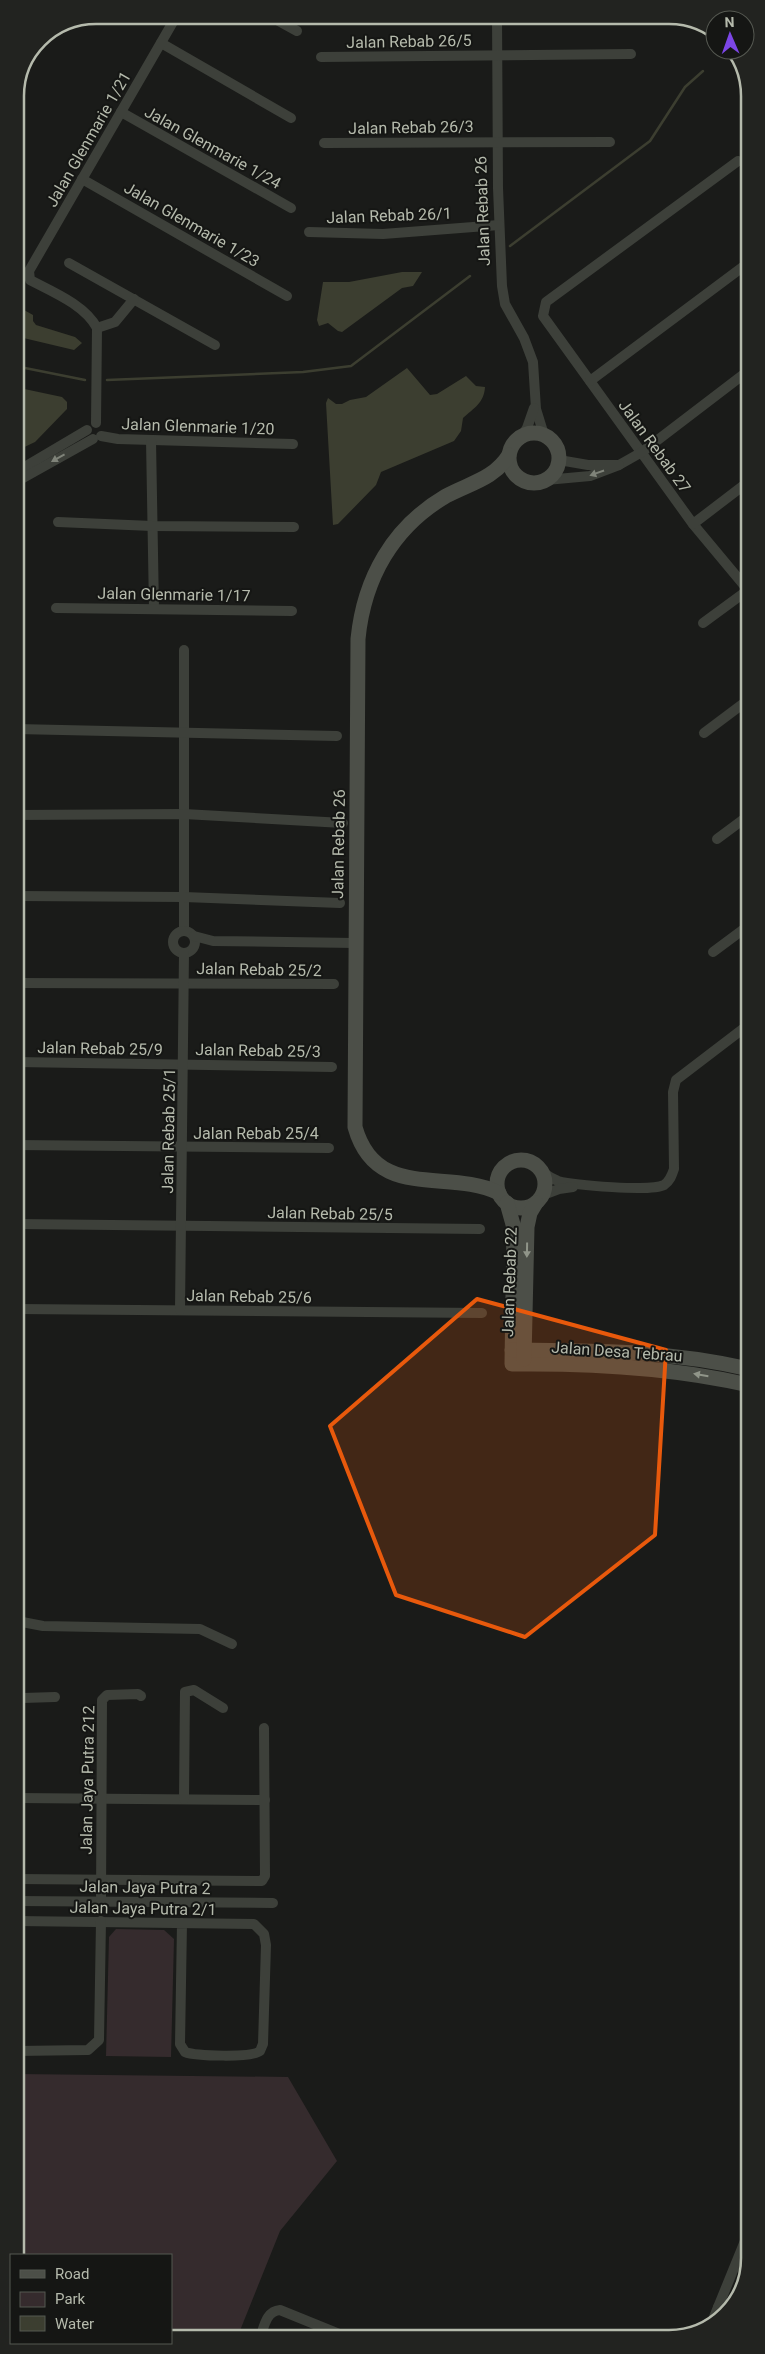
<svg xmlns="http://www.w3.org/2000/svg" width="765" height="2354" viewBox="0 0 765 2354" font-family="Roboto,sans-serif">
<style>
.green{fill:#352b2d}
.water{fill:#3c3e30}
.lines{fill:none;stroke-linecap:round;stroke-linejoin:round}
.stream{stroke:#3c3e30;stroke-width:2.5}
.street{stroke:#3d403a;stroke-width:10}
.secondary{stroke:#4c4f48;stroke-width:15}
.oneway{fill:#7f8379}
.oneway2{fill:#909589}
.marked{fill:#e8590c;fill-opacity:0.2;stroke:#e8590c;stroke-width:4;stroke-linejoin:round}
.labels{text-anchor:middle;stroke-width:4;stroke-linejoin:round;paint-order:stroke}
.street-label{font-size:16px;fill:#b5baac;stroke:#151614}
.rim{fill:none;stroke:#b5baac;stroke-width:2.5}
</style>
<rect width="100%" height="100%" fill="#1a1b19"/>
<g class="green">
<polygon points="116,1929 164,1930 174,1939 171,2057 106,2056 109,1937"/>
<polygon points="17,2074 288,2077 337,2161 280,2231 237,2338 171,2338 171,2255 18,2255"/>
</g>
<g class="water">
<polygon points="402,272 422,272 413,286 402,288 342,332 338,331 328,323 319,326 317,320 323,282 349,282"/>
<polygon points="15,305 33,315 33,321 36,325 75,337 82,343 74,350 15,336"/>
<path d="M407 368 430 395 437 394 466 376 476 386 485 387C484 403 474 408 463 418L461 431 454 441 381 472 376 485 338 524 333 525 326 403 328 398 336 404H342L350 400 366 397Z"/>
<polygon points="15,387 62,397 67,402 67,409 35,442 16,451"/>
</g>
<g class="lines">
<g class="stream">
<polyline points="510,246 650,141 685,87 703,71"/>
<polyline points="15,366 85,380"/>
<polyline points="107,380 303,372 351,366 470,276"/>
</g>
<g class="street">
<polyline points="268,15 297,31"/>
<polyline points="497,15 498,188 502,286 505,304 524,338 533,362 536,409 544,435"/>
<polyline points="161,43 291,118"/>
<polyline points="321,57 631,54"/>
<polyline points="121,112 291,208"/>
<polyline points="324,143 610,142"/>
<polyline points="738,161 546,302 543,316 693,524 748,590"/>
<polyline points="82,179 287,296"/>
<polyline points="309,232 383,234 499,225"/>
<polyline points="69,263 215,345"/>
<polyline points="97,328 115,322 134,299"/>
<polyline points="590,381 748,263"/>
<path d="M96 423 97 328C85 305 53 292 30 280L29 271 177 15"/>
<polyline points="101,436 118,439 293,444"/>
<polyline points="522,436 527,428 534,408"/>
<polyline points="151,440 154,609"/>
<polyline points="619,465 642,452 748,371"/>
<polyline points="16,472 87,430"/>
<polyline points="546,480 590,476 619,465 588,465 559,460"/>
<polyline points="16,482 93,439"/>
<polyline points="58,522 152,526 294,527"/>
<polyline points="693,524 748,482"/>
<polyline points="56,608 292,611"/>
<polyline points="703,623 748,590"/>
<polyline points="184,650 184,931"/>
<polyline points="16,729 337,736"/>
<polyline points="704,733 748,700"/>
<polyline points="16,815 184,814 343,823"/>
<polyline points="717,839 748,816"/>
<polyline points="16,896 184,897 340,903"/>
<circle cx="184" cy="942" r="11"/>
<polyline points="194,936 213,941 354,943"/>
<polyline points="713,952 748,926"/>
<polyline points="16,983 334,984"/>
<polyline points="16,1062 332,1067"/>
<polyline points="16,1145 329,1148"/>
<path d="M544 1173C548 1176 553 1179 558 1181 574 1185 651 1192 664 1185 670 1181 672 1175 674 1169L673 1092 676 1080 748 1025"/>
<polyline points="543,1195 559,1189 573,1187"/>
<polyline points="16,1224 480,1229"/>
<polyline points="17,1309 482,1313"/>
<polyline points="180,1310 184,953"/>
<polyline points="17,1621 43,1626 200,1629 232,1644"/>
<polyline points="17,1798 265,1800"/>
<polyline points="18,1798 18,1702 23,1698 55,1697"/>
<polyline points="184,1799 185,1692 194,1690 223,1708"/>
<polyline points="17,1879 262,1881 265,1876 264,1728"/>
<polyline points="17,1901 273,1903"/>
<polyline points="101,1901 102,1700 107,1695 138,1694 141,1696"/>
<path d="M17 1921 254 1924 264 1934 266 1945 263 2044C262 2046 261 2049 260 2051 252 2058 195 2056 185 2052L180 2044 182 1923"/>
<polyline points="17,2051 88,2050 99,2040 101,1921"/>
<polyline points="19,2051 20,1921"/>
<polyline points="718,2307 729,2311"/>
<polyline points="712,2322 747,2236 750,2234"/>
<path d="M260 2338C264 2327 266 2311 280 2310L349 2338"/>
</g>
<g class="secondary">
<circle cx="534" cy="458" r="25"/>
<circle cx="521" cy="1184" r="24"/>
<path d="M499 1193C448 1168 376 1202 355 1127L358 639C364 578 393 527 446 496 470 483 494 479 509 455"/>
<path d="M507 1203 514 1228 512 1364C592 1363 671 1367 749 1385"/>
<path d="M512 1350C595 1351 667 1350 749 1369"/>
<polyline points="524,1359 527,1227 530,1213 536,1203"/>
</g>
</g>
<defs><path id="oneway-solid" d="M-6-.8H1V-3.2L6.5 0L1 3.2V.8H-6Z" transform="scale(1.25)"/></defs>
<g class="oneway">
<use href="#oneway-solid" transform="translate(58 458) rotate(151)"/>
<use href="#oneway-solid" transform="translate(597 473) rotate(161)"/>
</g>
<g class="oneway2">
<use href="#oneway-solid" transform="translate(527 1250) rotate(91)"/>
<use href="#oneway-solid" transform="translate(701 1375) rotate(-170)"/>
</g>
<path class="marked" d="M477 1299 666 1350 655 1535 525 1637 396 1595 330 1426Z"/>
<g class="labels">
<g class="street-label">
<text transform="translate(409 41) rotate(-1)" y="6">Jalan Rebab 26/5</text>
<text transform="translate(411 127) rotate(-1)" y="6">Jalan Rebab 26/3</text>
<text transform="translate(88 139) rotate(-60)" y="6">Jalan Glenmarie 1/21</text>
<text transform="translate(213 147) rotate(29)" y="6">Jalan Glenmarie 1/24</text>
<text transform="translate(482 211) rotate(-92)" y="6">Jalan Rebab 26</text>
<text transform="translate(389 215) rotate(-2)" y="6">Jalan Rebab 26/1</text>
<text transform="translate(192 224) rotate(30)" y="6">Jalan Glenmarie 1/23</text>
<text transform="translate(198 426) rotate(2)" y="6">Jalan Glenmarie 1/20</text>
<text transform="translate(655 446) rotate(54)" y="6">Jalan Rebab 27</text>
<text transform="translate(174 594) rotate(1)" y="6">Jalan Glenmarie 1/17</text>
<text transform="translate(338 844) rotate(-89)" y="6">Jalan Rebab 26</text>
<text transform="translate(259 969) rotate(1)" y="6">Jalan Rebab 25/2</text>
<text transform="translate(100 1048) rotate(1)" y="6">Jalan Rebab 25/9</text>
<text transform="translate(258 1050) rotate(1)" y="6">Jalan Rebab 25/3</text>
<text transform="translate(168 1131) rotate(-89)" y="6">Jalan Rebab 25/1</text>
<text x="256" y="1139">Jalan Rebab 25/4</text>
<text transform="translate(330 1213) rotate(1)" y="6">Jalan Rebab 25/5</text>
<text transform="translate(509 1282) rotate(-88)" y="6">Jalan Rebab 22</text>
<text transform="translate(249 1296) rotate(1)" y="6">Jalan Rebab 25/6</text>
<text transform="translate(617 1351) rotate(4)" y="6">Jalan Desa Tebrau</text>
<text transform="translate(87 1780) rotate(-89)" y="6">Jalan Jaya Putra 212</text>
<text transform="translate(145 1887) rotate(1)" y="6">Jalan Jaya Putra 2</text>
<text transform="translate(143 1908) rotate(1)" y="6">Jalan Jaya Putra 2/1</text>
</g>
</g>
<path d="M0 0H765V2354H0ZM96 24H669A72 72 0 0 1 741 96V2258A72 72 0 0 1 669 2330H96A72 72 0 0 1 24 2258V96A72 72 0 0 1 96 24Z" fill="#222320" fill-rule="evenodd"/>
<path class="rim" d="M96 24H669A72 72 0 0 1 741 96V2258A72 72 0 0 1 669 2330H96A72 72 0 0 1 24 2258V96A72 72 0 0 1 96 24Z"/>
<rect x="10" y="2254" width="162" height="90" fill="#151614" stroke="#555851"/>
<rect x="20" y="2270" width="25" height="8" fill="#4c4f48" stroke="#555851"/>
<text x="55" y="2279" font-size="15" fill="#b5baac">Road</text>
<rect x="20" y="2292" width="25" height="15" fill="#352b2d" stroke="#555851"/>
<text x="55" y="2304" font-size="15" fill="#b5baac">Park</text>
<rect x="20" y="2316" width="25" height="15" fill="#3c3e30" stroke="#555851"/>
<text x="55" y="2329" font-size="15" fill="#b5baac">Water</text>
<g transform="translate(730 35) rotate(358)"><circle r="24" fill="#151614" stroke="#555851"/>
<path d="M0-4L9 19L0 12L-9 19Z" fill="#7c46e6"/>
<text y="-8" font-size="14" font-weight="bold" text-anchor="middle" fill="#b5baac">N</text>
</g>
</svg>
